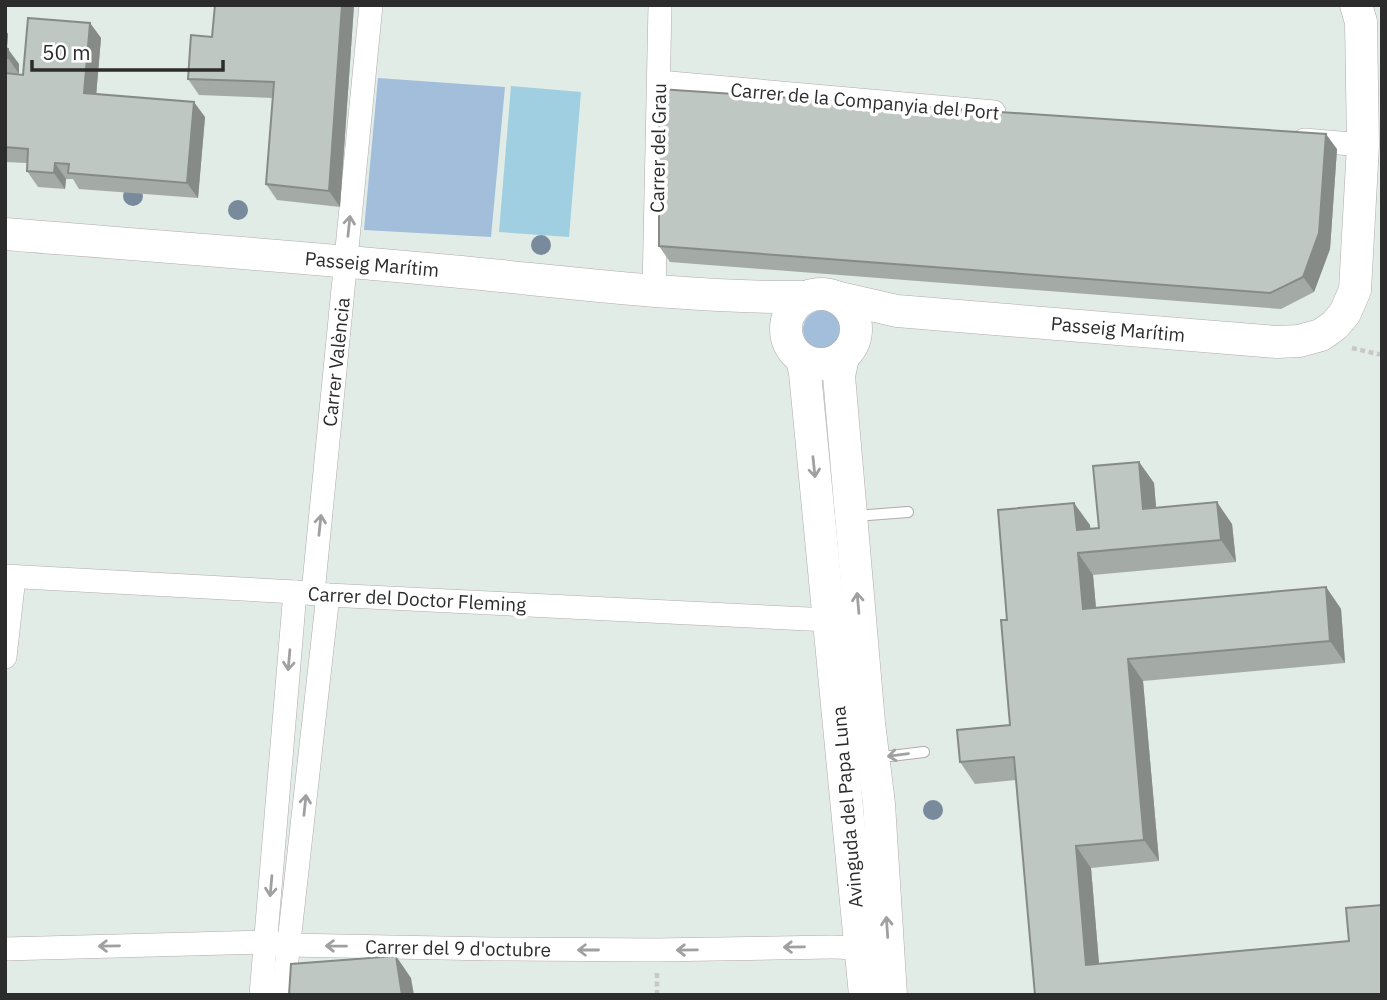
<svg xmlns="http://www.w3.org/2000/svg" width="1387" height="1000" viewBox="0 0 1387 1000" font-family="'IBM Plex Sans',sans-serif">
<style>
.green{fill:#a3bedb}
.pitch{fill:#a0cfe1}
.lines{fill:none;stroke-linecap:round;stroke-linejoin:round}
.lane-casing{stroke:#b3a9ac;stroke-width:12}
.street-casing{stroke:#b3a9ac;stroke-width:24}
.secondary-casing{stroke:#b3a9ac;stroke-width:33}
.path{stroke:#c8c8c8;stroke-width:4.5;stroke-dasharray:5 3.5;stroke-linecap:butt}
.lane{stroke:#fff;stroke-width:10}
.street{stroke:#fff;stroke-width:23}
.secondary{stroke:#fff;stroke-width:32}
.tree{fill:#788a9c}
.wall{fill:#a4aba7}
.shaded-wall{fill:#868b88}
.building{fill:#bfc7c2;stroke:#868b88;stroke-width:2}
.oneway{stroke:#a0a0a0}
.labels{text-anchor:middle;stroke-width:7;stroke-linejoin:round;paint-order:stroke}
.street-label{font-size:19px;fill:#2c2c2c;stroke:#fff}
</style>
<rect width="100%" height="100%" fill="#e0ece5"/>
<g class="green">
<polygon points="378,78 505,87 491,237 364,230"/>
<circle cx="823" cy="330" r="20"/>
</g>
<polygon class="pitch" points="511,86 581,92 569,237 499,232"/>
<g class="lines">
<g class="lane-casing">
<g id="lane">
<polyline points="855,516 908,512"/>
<polyline points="875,754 882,757 924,752"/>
</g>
</g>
<g class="street-casing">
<g id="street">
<polyline points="659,82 994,112"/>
<polyline points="1304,140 1363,145"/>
<polyline points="654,290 660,5"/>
<polyline points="5,576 295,592 328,595 829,620 839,628"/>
<polyline points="313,593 371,5"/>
<polyline points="5,657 14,577"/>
<path d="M5 949 266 942 289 945 493 949 656 950 831 947C848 947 856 947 869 960"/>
<polyline points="261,995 295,592"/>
<polyline points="283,995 328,595"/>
</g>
</g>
<g class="secondary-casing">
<g id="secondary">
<path d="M5 234C154 246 302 257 450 271 568 282 686 298 805 297"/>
<circle cx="821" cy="329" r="35"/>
<polyline points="836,297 897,311 1277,342 1299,341 1321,335 1335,325 1345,313 1355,290 1363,145 1361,22 1356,5"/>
<polyline points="843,357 839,376 869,723 879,804 891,995"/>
<polyline points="802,359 805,373 865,995"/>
</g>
</g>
<g class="path">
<polyline points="1352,348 1382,355"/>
<polyline points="657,973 657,995"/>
</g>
<use href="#lane" class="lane"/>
<use href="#street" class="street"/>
<use href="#secondary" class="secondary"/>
</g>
<g class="tree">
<circle cx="133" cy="196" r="10"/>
<circle cx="238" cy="210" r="10"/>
<circle cx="541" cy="245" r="10"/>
<circle cx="933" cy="810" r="10"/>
</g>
<g class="wall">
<polygon points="354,5 340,207 277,200 266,184 273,98 199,95 188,79 212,37"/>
<polygon points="90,23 101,38 96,94 205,117 198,198 79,189 73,179 66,179 65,189 38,187 27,171 27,163 5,162 5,30 8,34 7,49 19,64 19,74 23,75"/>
<polygon points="1337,149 1330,249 1314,292 1281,309 670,262 659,246"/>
<polygon points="1139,462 1154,483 1156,508 1232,524 1236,562 1093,575 1096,608 1326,587 1341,609 1345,663 1143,681 1159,861 1091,868 1099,964 1382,995 1035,995 1016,780 975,784 960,762 1010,725 1007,620 1090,525 1090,529 1099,528"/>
</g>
<g class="shaded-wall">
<polygon points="342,5 354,5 340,207 329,191"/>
<polygon points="90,23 101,38 95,109 84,93"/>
<polygon points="5,30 8,34 6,58 5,58"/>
<polygon points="8,49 19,64 19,74 8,58"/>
<polygon points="194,102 205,117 198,198 187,183"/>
<polygon points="1326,134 1337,149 1330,249 1314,292 1303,277"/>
<polygon points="55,163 66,179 65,189 54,173"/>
<polygon points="1139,462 1154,483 1158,530 1143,509"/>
<polygon points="1217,502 1232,524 1236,562 1221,540"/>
<polygon points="1074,503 1090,525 1092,552 1077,530"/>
<polygon points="1078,553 1093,575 1098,631 1083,609"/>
<polygon points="1326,587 1341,609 1345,663 1330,641"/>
<polygon points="1128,659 1143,681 1159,861 1144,840"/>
<polygon points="1076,846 1091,868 1101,987 1086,965"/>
<polygon points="396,956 411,978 414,995 402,995"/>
</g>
<g class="building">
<polygon points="215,5 342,5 329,191 266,184 274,82 188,79 191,35 212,37"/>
<polygon points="28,18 90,23 84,93 194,102 187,183 68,173 69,164 55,163 54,173 27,171 28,149 5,147 5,73 23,75"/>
<polygon points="5,48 8,49 8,58 5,58"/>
<polygon points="659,89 1326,134 1319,233 1303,277 1270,293 659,246"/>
<polygon points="1139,462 1143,509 1217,502 1221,540 1078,553 1083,609 1326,587 1330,641 1128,659 1144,840 1076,846 1086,965 1349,941 1346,908 1382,905 1382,995 1035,995 1014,757 960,762 957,730 1010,725 1001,620 1007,620 998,510 1074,503 1077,530 1099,528 1093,466"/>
<polygon points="396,956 402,995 289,995 291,964"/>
</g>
<defs><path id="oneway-shaft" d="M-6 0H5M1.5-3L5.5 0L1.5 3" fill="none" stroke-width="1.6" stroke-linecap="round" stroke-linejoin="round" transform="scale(1.75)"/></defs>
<g class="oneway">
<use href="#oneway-shaft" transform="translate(349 226) rotate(-84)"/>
<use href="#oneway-shaft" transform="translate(814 467) rotate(84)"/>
<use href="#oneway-shaft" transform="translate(320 525) rotate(-84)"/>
<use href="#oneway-shaft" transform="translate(858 603) rotate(-95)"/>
<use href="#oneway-shaft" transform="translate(289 660) rotate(95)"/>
<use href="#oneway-shaft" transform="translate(898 755) rotate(173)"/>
<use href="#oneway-shaft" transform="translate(305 805) rotate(-84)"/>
<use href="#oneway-shaft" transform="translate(271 886) rotate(95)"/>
<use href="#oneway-shaft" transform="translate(887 927) rotate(-94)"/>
<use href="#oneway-shaft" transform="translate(109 946) rotate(179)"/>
<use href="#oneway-shaft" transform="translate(336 946) rotate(-179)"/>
<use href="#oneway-shaft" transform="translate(794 947) rotate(179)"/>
<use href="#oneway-shaft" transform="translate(588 950) rotate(-180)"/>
<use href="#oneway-shaft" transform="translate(687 950) rotate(179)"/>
</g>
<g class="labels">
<g class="street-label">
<text transform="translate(865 101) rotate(5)" y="7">Carrer de la Companyia del Port</text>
<text transform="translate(658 148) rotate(-89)" y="7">Carrer del Grau</text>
<text transform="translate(372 264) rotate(5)" y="7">Passeig Marítim</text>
<text transform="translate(1118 329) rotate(5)" y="7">Passeig Marítim</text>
<text transform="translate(336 362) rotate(-84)" y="7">Carrer València</text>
<text transform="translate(417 599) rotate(3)" y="7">Carrer del Doctor Fleming</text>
<text transform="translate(847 807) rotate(-95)" y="7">Avinguda del Papa Luna</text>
<text transform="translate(458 948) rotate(1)" y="7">Carrer del 9 d'octubre</text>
</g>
</g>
<rect width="1387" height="1000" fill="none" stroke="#2c2c2c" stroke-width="14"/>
<path d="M32 60v10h191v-10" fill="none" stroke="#2c2c2c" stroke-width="3.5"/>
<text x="42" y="60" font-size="21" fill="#2c2c2c" stroke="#ffffff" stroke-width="5" paint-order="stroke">50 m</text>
</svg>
